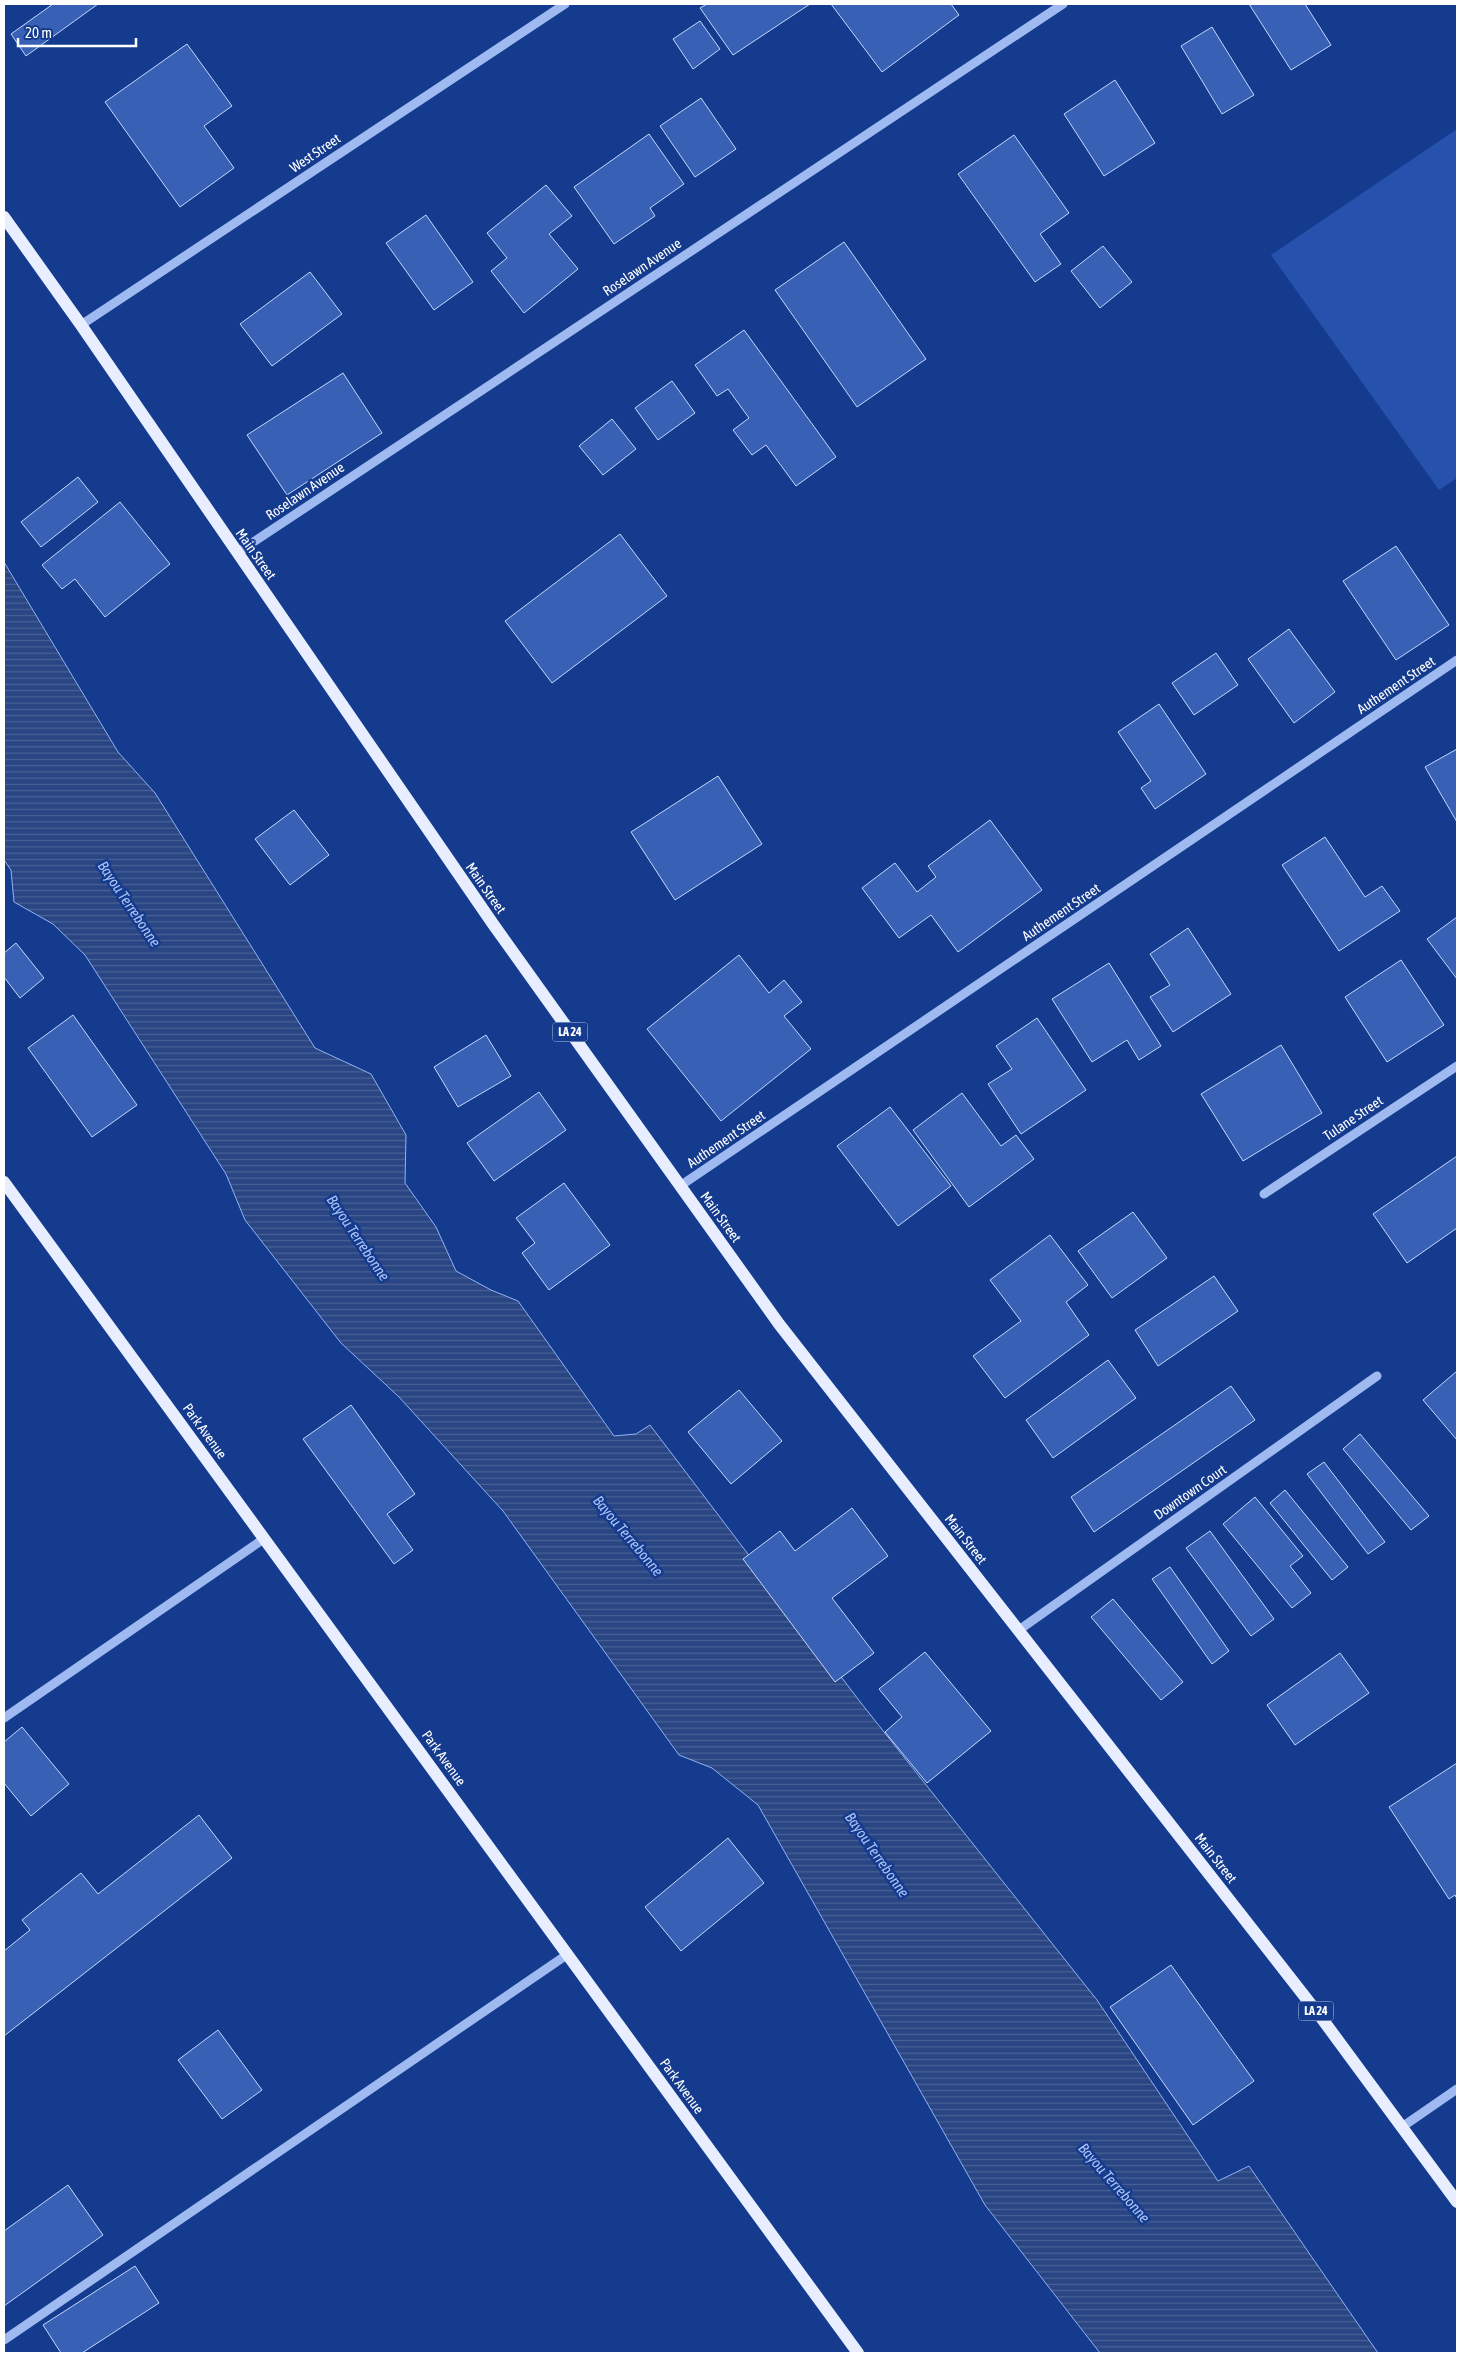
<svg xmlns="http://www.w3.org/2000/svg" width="1461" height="2357" viewBox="0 0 1461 2357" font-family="'Asap Condensed',sans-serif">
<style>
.green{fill:#2652ad}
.water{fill:url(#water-rules);stroke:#91b2f3}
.building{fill:#3861b5;stroke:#c5d7fc}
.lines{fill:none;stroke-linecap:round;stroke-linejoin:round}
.minor{stroke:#9fbaf0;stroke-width:9}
.major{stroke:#e8eeff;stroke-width:12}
.labels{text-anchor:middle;stroke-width:5;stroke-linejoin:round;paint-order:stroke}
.shield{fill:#143b8e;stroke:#b8c4dd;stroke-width:1}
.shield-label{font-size:12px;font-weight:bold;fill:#fff}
.street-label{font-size:14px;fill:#fff;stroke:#143b8e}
.water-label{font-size:15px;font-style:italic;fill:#abc4f7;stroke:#143b8e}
</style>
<defs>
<pattern id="water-rules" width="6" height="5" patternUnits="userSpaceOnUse" patternTransform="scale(1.25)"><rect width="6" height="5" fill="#294583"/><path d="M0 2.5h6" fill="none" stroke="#496196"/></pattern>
</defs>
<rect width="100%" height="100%" fill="#143b8e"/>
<polygon class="green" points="1457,129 1457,478 1439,490 1271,255"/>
<polygon class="water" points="4,562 118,752 155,793 315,1048 371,1074 406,1135 405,1183 436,1227 456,1271 491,1290 518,1301 614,1436 636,1434 650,1425 861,1703 1097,2000 1218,2181 1249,2166 1378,2353 1100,2353 985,2205 758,1805 712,1768 679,1755 503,1511 399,1397 341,1343 245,1220 226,1174 85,955 53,924 14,902 11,870 4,860"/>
<g class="building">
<polygon points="53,4 98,4 26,56 11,34"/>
<polygon points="707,4 810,4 733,55 700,8"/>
<polygon points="831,4 951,4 959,15 882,72"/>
<polygon points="1249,4 1305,4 1331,45 1291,70"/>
<polygon points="700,21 720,49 693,69 673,39"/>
<polygon points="1212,27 1254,95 1222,114 1181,46"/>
<polygon points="187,44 232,106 204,126 234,168 180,207 105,102"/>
<polygon points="1115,80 1155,143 1104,176 1064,114"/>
<polygon points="701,98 736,149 695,177 660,126"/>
<polygon points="649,134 684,184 650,208 655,216 614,244 574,187"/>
<polygon points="1014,135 1069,213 1040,234 1061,264 1035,282 958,174"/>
<polygon points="546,185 572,216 549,234 578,269 524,313 491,271 507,258 487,233"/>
<polygon points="426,215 473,282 434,310 386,243"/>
<polygon points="844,242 926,359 857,407 775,290"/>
<polygon points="1103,246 1132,282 1100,308 1071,271"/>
<polygon points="310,272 342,314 272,366 240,324"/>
<polygon points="744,330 836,457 796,486 766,445 752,455 733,430 749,418 728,389 717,396 695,365"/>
<polygon points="343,373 382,433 287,495 247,435"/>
<polygon points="672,381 695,413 658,440 635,408"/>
<polygon points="612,419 636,449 603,475 579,446"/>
<polygon points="78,477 98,502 41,547 21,522"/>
<polygon points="120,502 170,564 105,617 75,579 62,589 42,565"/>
<polygon points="620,534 667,596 552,683 505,621"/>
<polygon points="1396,546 1449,625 1396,660 1343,581"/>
<polygon points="1289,629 1335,692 1294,723 1248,659"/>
<polygon points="1216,653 1238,685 1194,715 1172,683"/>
<polygon points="1159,704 1206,774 1155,809 1141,788 1151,781 1118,732"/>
<polygon points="1457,749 1457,822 1425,767"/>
<polygon points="718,776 762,844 675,900 631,832"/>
<polygon points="294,810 329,855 290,885 255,839"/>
<polygon points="990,820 1042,890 958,952 931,915 899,938 862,888 895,863 917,892 936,877 928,866"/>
<polygon points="1325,837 1365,897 1382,886 1400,911 1339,951 1282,865"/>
<polygon points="1457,917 1457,979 1427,939"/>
<polygon points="1188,928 1231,994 1173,1032 1150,997 1170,985 1150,954"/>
<polygon points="16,943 44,978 20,998 4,977 4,953"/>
<polygon points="739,955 769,993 784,980 802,1002 784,1016 811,1049 721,1121 647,1029"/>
<polygon points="1401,960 1444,1025 1387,1062 1345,997"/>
<polygon points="1109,963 1161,1046 1139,1060 1127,1040 1092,1062 1052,999"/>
<polygon points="73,1015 137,1105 92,1137 28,1048"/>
<polygon points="1037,1018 1086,1090 1021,1134 988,1084 1012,1069 996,1046"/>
<polygon points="486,1035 511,1076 458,1107 434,1067"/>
<polygon points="1281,1045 1322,1113 1243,1161 1201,1094"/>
<polygon points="539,1092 566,1130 494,1181 467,1143"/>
<polygon points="962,1093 1001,1146 1016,1135 1034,1159 969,1207 913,1130"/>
<polygon points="890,1107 951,1186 898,1226 837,1146"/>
<polygon points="1457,1156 1457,1228 1407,1263 1373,1214"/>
<polygon points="564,1183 610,1245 549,1290 522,1253 535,1243 516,1218"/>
<polygon points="1133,1212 1167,1258 1112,1298 1078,1251"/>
<polygon points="1050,1235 1088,1285 1066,1302 1089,1335 1005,1398 973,1356 1021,1321 990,1280"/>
<polygon points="1214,1276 1238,1311 1158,1366 1135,1330"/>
<polygon points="1108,1360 1136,1398 1053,1458 1026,1420"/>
<polygon points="1457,1371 1457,1440 1423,1400"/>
<polygon points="1231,1386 1255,1420 1094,1532 1071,1497"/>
<polygon points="739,1390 782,1441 731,1484 688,1432"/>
<polygon points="351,1405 415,1494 387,1514 413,1550 394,1564 303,1439"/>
<polygon points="1360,1434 1429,1516 1411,1530 1343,1449"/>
<polygon points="1324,1462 1385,1542 1368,1554 1307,1474"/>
<polygon points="1285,1490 1348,1567 1332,1580 1270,1503"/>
<polygon points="1255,1497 1303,1556 1290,1566 1311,1593 1292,1608 1223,1524"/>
<polygon points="852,1508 888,1556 832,1598 874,1653 835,1682 743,1559 780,1531 795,1551"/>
<polygon points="1210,1531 1274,1619 1251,1636 1186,1548"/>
<polygon points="1170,1567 1229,1651 1212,1664 1152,1579"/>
<polygon points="1113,1599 1183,1682 1161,1700 1091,1617"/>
<polygon points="925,1652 991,1731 927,1783 885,1732 902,1717 879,1689"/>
<polygon points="1340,1653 1369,1693 1295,1745 1267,1705"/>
<polygon points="22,1727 69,1784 31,1816 4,1783 4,1742"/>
<polygon points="1457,1763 1457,1899 1455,1895 1449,1899 1389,1807"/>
<polygon points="199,1815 232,1858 4,2036 4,1951 30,1930 22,1920 81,1873 98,1894"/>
<polygon points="728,1838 764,1883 681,1951 645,1907"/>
<polygon points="1171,1965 1254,2081 1193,2125 1110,2007"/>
<polygon points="218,2030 262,2090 222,2119 178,2060"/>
<polygon points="68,2185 103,2235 4,2306 4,2231"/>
<polygon points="135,2266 159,2303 82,2353 61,2353 43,2325"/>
</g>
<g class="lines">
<g class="minor">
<polyline points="81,325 565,4"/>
<polyline points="237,553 1063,4"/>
<polyline points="680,1186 1457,660"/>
<polyline points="1264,1194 1457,1066"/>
<polyline points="1019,1630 1377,1376"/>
<polyline points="4,1718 265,1538"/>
<polyline points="1402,2127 1457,2089"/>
<polyline points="4,2340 568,1954"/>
</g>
<g class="major">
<polyline points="4,217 81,325 493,924 779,1324 1320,2016 1457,2202"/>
<polyline points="4,1182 858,2353"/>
</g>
</g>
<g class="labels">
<g class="shield">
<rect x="552.5" y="1022.5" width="35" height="19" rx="4"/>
<rect x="1298.5" y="2001.5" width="35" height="19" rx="4"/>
</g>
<g class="shield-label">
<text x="570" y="1036">LA 24</text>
<text x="1316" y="2015">LA 24</text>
</g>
<g class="street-label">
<text transform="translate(315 153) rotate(-34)" y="5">West Street</text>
<text transform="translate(642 267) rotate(-34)" y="5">Roselawn Avenue</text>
<text transform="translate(305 491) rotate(-34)" y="5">Roselawn Avenue</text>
<text transform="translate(256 554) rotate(55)" y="5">Main Street</text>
<text transform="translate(1396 685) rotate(-34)" y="5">Authement Street</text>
<text transform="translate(486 888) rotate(55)" y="5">Main Street</text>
<text transform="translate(1061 912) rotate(-34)" y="5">Authement Street</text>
<text transform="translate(1353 1118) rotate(-34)" y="5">Tulane Street</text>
<text transform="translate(726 1139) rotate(-34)" y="5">Authement Street</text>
<text transform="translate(721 1217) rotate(54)" y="5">Main Street</text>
<text transform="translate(205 1431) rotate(54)" y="5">Park Avenue</text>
<text transform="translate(1190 1492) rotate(-35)" y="5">Downtown Court</text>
<text transform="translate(966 1539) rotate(52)" y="5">Main Street</text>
<text transform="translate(444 1758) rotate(54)" y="5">Park Avenue</text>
<text transform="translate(1216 1858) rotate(52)" y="5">Main Street</text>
<text transform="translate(682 2086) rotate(54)" y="5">Park Avenue</text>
</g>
<g class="water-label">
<text transform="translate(129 904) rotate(56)" y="5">Bayou Terrebonne</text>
<text transform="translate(358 1238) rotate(56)" y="5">Bayou Terrebonne</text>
<text transform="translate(628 1536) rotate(50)" y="5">Bayou Terrebonne</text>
<text transform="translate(877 1855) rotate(55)" y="5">Bayou Terrebonne</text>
<text transform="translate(1114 2183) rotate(49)" y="5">Bayou Terrebonne</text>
</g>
</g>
<rect width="1461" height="2357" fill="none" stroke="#ffffff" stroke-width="10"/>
<path d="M18 38v8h118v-8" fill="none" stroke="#ffffff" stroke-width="2.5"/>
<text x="25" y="38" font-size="15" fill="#ffffff" stroke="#143b8e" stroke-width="4" paint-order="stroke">20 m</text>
</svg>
